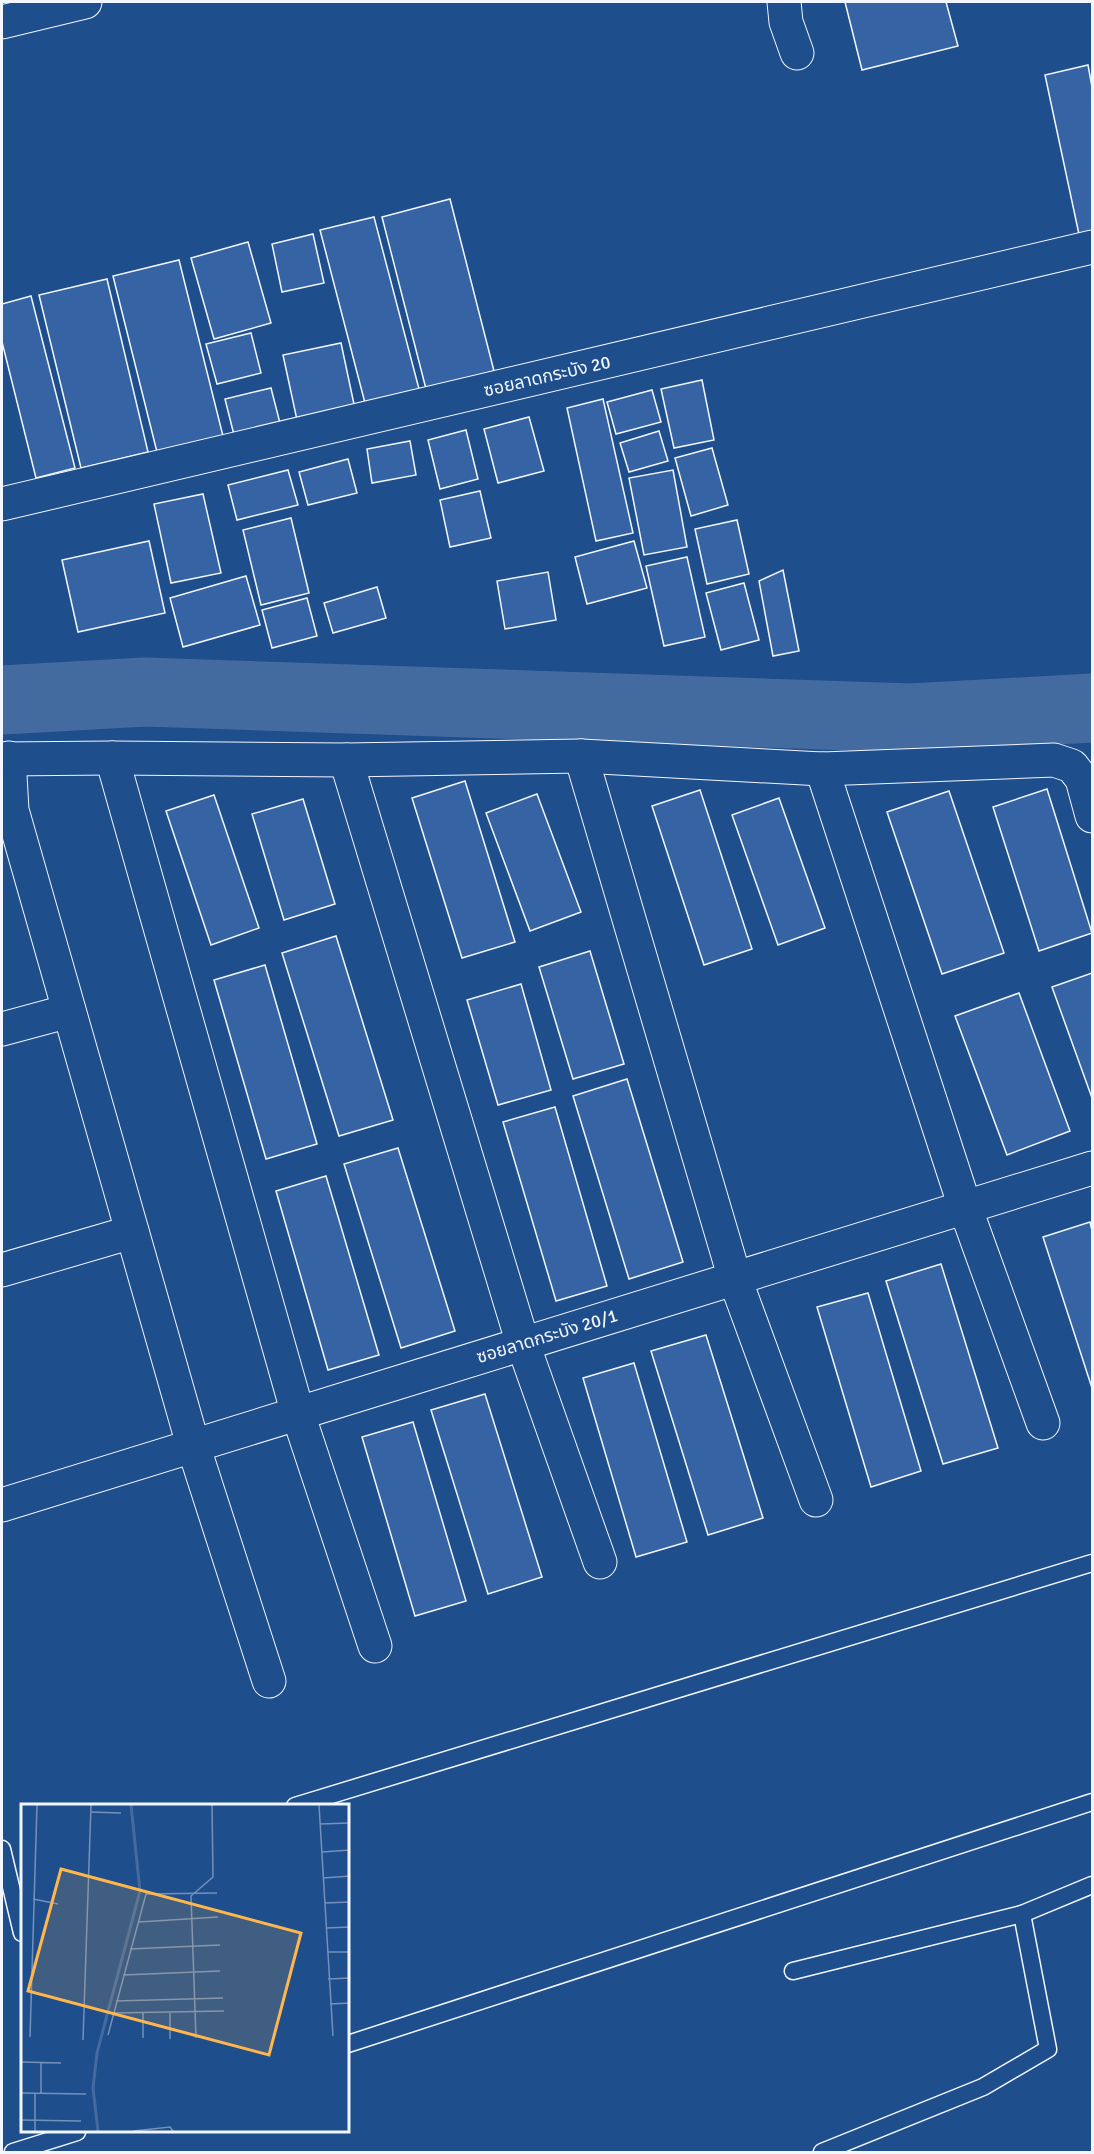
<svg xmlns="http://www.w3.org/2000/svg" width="1094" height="2154" viewBox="0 0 1094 2154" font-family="Signika,'Noto Sans Thai',sans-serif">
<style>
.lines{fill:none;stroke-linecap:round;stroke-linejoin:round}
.river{stroke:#446ba0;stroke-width:69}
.building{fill:#3563a3;stroke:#f2f6ff;stroke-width:1.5}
.lane-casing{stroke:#f2f6ff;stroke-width:19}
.street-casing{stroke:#f2f6ff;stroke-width:35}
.lane{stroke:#1f4e8c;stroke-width:16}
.street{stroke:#1f4e8c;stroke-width:33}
.labels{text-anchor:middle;stroke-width:4.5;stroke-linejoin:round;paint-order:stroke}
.street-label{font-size:18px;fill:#f2f6ff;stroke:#1f4e8c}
.inset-river{fill:none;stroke:#446ba0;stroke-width:3}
.inset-road{fill:none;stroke:#7391ba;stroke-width:1.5}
.view{fill:#ffb74d;fill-opacity:0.15;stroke:#ffb74d;stroke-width:3}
.inset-edge{fill:none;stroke:#f2f6ff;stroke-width:3}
</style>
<rect width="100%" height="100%" fill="#1f4e8c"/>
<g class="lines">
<polyline class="river" points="2,700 145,692 911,718 1092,708"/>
</g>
<g class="building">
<polygon points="845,2 946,2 958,46 862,70"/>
<polygon points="1088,65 1092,87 1092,236 1080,239 1045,75"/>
<polygon points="450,199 494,371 426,389 382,217"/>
<polygon points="374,217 419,389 365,403 320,230"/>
<polygon points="313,234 324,283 282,292 272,244"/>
<polygon points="248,242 271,323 214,339 191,258"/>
<polygon points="179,260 223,436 157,452 113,276"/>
<polygon points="107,279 148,452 81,468 39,295"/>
<polygon points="31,296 75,468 36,478 2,342 2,304"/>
<polygon points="251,333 261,373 217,384 206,344"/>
<polygon points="341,343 355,409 297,420 283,355"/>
<polygon points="702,380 714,440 674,448 661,389"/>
<polygon points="271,388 282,431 236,443 225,399"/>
<polygon points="652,390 661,422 616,434 607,402"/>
<polygon points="603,399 633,533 596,541 567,408"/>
<polygon points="529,417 544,471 498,483 484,429"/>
<polygon points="466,430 478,479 440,489 428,440"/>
<polygon points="659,431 668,461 629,472 620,443"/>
<polygon points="410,441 416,475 372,483 367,449"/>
<polygon points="712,448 728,505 691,516 675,458"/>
<polygon points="348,459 357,493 308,505 299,472"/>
<polygon points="288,470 298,505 237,520 228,485"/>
<polygon points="673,470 687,547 644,555 629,478"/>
<polygon points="480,491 491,538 450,547 440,500"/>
<polygon points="203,494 221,573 171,583 154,504"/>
<polygon points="291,518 309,593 261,605 243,530"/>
<polygon points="737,520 749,574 707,584 695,529"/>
<polygon points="149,541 165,613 78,632 62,560"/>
<polygon points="634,541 647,588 587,604 575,557"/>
<polygon points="687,557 705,637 664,646 646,566"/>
<polygon points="783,570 799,651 773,656 759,581"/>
<polygon points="548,572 556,620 505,629 497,581"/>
<polygon points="246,576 260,625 183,647 170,598"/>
<polygon points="744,583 759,640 721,650 706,593"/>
<polygon points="377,587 386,618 333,633 324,603"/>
<polygon points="307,598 317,636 272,648 262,610"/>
<polygon points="465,781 515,942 462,958 412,798"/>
<polygon points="1047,789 1092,933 1039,951 993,807"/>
<polygon points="700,790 752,949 704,965 652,806"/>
<polygon points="949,791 1004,953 942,974 887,812"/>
<polygon points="537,794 581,912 530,931 486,813"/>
<polygon points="214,795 259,928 211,945 166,811"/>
<polygon points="779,798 825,928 778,945 732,815"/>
<polygon points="303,799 335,904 284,920 252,814"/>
<polygon points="336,936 393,1120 339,1136 282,953"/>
<polygon points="590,951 624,1064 573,1079 539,967"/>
<polygon points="265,965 317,1144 266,1159 214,980"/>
<polygon points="1092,973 1092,1098 1052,987"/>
<polygon points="521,984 551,1090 498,1105 467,1000"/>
<polygon points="1019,993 1070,1131 1007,1155 955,1016"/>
<polygon points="627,1079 683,1262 629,1279 573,1096"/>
<polygon points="555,1107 607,1286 556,1301 503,1122"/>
<polygon points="398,1148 455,1331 401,1348 344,1164"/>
<polygon points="326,1176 379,1355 328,1370 276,1191"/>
<polygon points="1090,1222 1092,1231 1092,1388 1043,1237"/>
<polygon points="941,1264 998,1448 943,1464 886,1281"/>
<polygon points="868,1293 921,1471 871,1487 817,1307"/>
<polygon points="706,1335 763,1518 708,1535 651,1351"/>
<polygon points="634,1363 687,1542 636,1557 583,1378"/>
<polygon points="485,1394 542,1577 488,1594 431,1410"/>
<polygon points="413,1422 466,1601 415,1616 362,1437"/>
</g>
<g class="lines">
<g class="lane-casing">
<g id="lane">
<polyline points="295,1806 1092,1563"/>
<polyline points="2,1849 22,1933"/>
<polyline points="793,1971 1022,1914"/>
<polyline points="348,2044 1092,1802"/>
<polyline points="13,2152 77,2132"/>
<polyline points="822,2152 983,2087 1048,2049 1022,1914 1092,1885"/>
</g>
</g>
<g class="street-casing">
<g id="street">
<polyline points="784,2 786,22 797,53"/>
<polyline points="2,22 85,2"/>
<polyline points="2,504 1092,247"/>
<polyline points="581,756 735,1279 816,1500"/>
<polyline points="9,758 12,810 193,1445 269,1681"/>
<polyline points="112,758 298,1414 375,1646"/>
<polyline points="2,759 112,758 346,760 581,756 822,769 1054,760 1072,766 1082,779 1092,816"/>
<polyline points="346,760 523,1344 600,1562"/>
<polyline points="822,769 965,1207 1043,1423"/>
<polyline points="2,1029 69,1011"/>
<polyline points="2,1270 132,1232"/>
<polyline points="2,1505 1092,1168"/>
</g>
</g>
<use href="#lane" class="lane"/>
<use href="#street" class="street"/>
</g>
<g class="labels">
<g class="street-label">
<text transform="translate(547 376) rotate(-13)" y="6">ซอยลาดกระบัง 20</text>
<text transform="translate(547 1336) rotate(-17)" y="6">ซอยลาดกระบัง 20/1</text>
</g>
</g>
<g transform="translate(21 1804)">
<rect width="328" height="328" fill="#1f4e8c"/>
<path class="inset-river" d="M77 327 72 284 76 249 119 87 110 1"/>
<path class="inset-road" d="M298 1 312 232M69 8 100 9M299 20 328 19M301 48 329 46M302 74 329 72M12 95 37 100M304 99 329 98M118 118 197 113M305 124 329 123M109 145 199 141M306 148H329M102 171 199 167M307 175 329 174M95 197 202 194M309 200 329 199M92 209 203 207M122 209V234M149 209V235M87 231 125 90 196 89M9 233 16 1M175 234 170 92 192 73 191 1M62 236 70 1M0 258 40 259M0 289 65 290M20 289V259M0 316 60 317M14 327V289M112 327 149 323 152 327"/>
<path class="view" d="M40 65 280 129 248 251 7 187Z"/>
<rect width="328" height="328" class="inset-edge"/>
</g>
<rect width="1094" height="2154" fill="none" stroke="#f2f6ff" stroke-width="6"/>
</svg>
